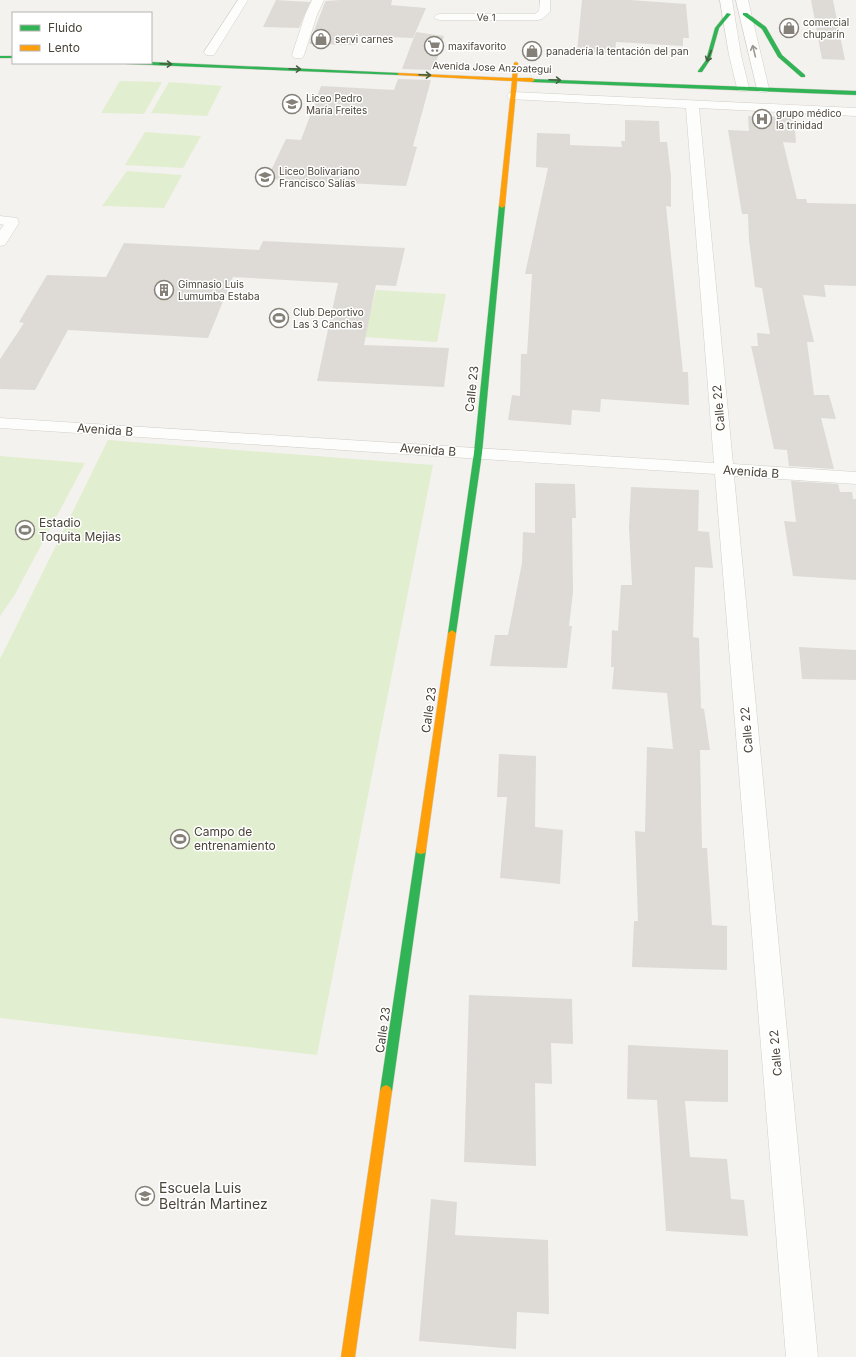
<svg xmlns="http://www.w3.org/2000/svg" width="856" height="1357" viewBox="0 0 856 1357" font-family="Inter,sans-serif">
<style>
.green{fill:#e1eecf}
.building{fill:#dedbd6}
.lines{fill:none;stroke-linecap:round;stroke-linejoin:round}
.street-casing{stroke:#d2d0cb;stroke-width:1}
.fast-casing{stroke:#d3cfc5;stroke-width:1}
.slow-casing{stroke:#d3cfc5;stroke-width:1}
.street{fill:#fdfdfc;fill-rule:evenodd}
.fast{fill:#30b455;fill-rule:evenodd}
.slow{fill:#ff9f0a;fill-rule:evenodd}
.oneway{stroke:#9b9791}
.oneway2{stroke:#446040}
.labels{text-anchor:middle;stroke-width:3;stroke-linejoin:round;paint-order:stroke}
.far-street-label{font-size:10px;fill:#4b4439;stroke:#fff}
.far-poi-label{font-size:10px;fill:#4b4439;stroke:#fff;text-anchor:start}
.street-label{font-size:12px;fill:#4b4439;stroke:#fff}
.poi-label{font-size:12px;fill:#4b4439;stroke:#fff;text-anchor:start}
.near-poi-label{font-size:14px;fill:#4b4439;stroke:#fff;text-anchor:start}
</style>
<rect width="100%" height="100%" fill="#f4f2ee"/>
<g class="green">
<polygon points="120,81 162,82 144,114 101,113"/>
<polygon points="169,82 222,86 207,116 151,113"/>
<polygon points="145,132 201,136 183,168 125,165"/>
<polygon points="127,171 182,175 164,208 102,206"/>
<polygon points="376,290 446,294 437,342 364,337"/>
<polygon points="108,440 433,465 317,1055 0,1018 0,659"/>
<polygon points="0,456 85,463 14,596 0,616"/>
</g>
<g class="building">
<polygon points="276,0 310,2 299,28 263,27"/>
<polygon points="340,0 392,0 391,5 426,8 413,38 359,36 356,45 309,44 325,2 326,1"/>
<polygon points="582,0 630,0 686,4 689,38 683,38 683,46 616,42 615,53 577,52"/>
<polygon points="811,0 833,0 845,60 822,59"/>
<polygon points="416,32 444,36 434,70 402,69"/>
<polygon points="398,79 431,80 413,146 417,147 406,186 267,179 286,139 301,140 321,86 394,90"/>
<polygon points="748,116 794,117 796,143 783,142 797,199 806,199 807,203 856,204 856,286 824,285 826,297 803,295 814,342 807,342 814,395 829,395 836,419 821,418 834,469 789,466 787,450 774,449 751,346 758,346 757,333 770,334 762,288 755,287 749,240 748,214 742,214 728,130 749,131"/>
<polygon points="625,120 659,121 660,142 667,142 671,176 671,207 666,206 683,372 688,372 689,405 601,399 600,412 572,410 571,425 508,420 512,395 520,396 521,354 527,354 532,274 525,274 548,168 536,167 537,133 570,134 570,145 622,147 621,141 625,141"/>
<polygon points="263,241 405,248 396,286 376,285 364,345 449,348 444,387 317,381 338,283 233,277 208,338 68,330 35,390 0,389 0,359 24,323 19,322 47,275 106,277 124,243 259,250"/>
<polygon points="791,481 838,484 840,492 852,492 853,499 856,499 856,580 793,576 784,521 796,522"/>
<polygon points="535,483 575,484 576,518 572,518 573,592 569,626 572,626 567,668 490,666 495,635 508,635 522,563 523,532 535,533"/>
<polygon points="631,487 699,490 698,531 709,532 713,568 695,567 693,637 699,638 701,708 704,709 710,750 700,750 702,848 707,848 712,925 727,926 727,970 632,967 634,921 638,921 635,831 645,832 647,747 673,749 667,693 612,689 614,667 611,667 612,630 618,631 621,585 632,585 629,528"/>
<polygon points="799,647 856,650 856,680 802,679"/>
<polygon points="499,754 536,756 535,827 563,830 560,884 500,878 507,797 497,797"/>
<polygon points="469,995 572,999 573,1044 551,1043 552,1084 535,1083 536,1166 464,1162"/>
<polygon points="628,1045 728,1050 728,1102 685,1101 690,1157 727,1159 731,1199 744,1200 748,1236 666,1231 657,1100 627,1099"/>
<polygon points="431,1199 457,1202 455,1235 548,1240 549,1314 517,1312 516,1349 419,1341"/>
</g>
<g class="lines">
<g class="street-casing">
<g id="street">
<polygon points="238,0 248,0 214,55 206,55 204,52"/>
<polygon points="312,0 324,0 317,15 304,55 302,58 294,58 292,55 305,15"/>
<polygon points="540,0 550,0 550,12 542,19 538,20 440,20 436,19 434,17 436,15 440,14 535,14 539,11"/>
<polygon points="720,0 732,0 741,55 749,88 747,91 739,91 737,88 729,55"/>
<polygon points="736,0 748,0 769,89 767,92 759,92 757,89"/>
<polygon points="513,92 856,108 856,116 699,108 733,464 856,472 856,484 734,476 818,1357 786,1357 715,474 0,428 0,418 714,463 686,108 509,99 507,96 509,93"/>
<polygon points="0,216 17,218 19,223 5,245 0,246 0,230 4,225 0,224"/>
</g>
</g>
<g class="fast-casing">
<g id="fast">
<polygon points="727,13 731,14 719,28 710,60 702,72 698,72 698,71 706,60 715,28"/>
<polygon points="743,13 747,13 766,27 782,55 805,75 805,77 801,77 778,57 762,29 743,15"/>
<rect x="0" y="56" width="13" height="2"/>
<polygon points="151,62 399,73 401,74 399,75 127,64 125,63"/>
<polygon points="530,79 856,91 856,95 532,82 529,80"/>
<polygon points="502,204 505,206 482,453 456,633 452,636 448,633 474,453 499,206"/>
<polygon points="421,846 425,847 426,850 392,1091 390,1095 386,1097 382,1095 380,1091 416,850 417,847"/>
</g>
</g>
<g class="slow-casing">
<g id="slow">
<polygon points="516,62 518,63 517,78 532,78 535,80 532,82 517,81 505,206 502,208 499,206 512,81 399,75 397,74 399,73 512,78 514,63"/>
<polygon points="452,630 456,633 426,850 425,853 421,854 417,853 416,850 448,633"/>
<polygon points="386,1085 390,1087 392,1091 355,1357 341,1357 380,1091 382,1087"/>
</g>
</g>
<use href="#street" class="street"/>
<use href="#fast" class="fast"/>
<use href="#slow" class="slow"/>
</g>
<defs><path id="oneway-shaft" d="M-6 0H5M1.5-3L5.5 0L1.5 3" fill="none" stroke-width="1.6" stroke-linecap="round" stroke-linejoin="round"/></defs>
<use class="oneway" href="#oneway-shaft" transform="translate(754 51) rotate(-104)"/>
<g class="oneway2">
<use href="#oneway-shaft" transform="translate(709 56) rotate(112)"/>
<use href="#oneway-shaft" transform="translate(166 64) rotate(2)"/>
<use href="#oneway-shaft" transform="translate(295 69) rotate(2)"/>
<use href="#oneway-shaft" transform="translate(425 75) rotate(2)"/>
<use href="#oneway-shaft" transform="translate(555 80) rotate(2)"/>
</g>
<defs>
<g id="shop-ring" transform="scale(1)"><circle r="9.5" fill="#fff" stroke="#868178" stroke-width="1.5"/><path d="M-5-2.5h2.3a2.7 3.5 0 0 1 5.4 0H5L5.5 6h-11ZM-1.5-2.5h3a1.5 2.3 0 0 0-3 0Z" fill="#868178"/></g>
<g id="supermarket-ring" transform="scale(1)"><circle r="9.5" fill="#fff" stroke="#868178" stroke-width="1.5"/><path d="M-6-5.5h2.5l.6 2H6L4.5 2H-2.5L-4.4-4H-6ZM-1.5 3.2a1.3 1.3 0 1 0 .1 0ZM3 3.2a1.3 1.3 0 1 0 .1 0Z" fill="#868178"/></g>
<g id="school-ring" transform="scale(1)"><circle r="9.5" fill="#fff" stroke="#868178" stroke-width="1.5"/><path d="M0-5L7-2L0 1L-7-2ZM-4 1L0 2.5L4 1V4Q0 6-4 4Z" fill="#868178"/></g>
<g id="hospital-ring" transform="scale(1)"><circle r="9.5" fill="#fff" stroke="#868178" stroke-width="1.5"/><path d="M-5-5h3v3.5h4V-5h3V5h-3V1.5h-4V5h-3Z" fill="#868178"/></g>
<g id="building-ring" transform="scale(1)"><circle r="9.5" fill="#fff" stroke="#868178" stroke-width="1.5"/><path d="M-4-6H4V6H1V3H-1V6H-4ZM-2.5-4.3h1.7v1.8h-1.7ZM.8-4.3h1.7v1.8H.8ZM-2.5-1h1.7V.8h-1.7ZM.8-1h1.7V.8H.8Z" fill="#868178"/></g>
<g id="stadium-ring" transform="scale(1)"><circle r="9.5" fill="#fff" stroke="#868178" stroke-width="1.5"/><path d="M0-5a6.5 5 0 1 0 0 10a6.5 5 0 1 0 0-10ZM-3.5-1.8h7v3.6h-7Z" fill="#868178"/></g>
</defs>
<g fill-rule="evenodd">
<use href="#shop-ring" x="789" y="28"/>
<use href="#shop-ring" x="321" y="39"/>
<use href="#supermarket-ring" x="434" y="46"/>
<use href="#shop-ring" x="532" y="51"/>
<use href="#school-ring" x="292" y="104"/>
<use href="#hospital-ring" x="762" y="119"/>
<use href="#school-ring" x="265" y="177"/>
<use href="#building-ring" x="164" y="290"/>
<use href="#stadium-ring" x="279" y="318"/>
<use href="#stadium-ring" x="25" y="530"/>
<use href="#stadium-ring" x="180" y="839"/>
<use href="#school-ring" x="145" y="1196"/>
</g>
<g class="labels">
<g class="far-street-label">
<text transform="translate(486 17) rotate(1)" y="4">Ve 1</text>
<text transform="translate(492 67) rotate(2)" y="4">Avenida Jose Anzoategui</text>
</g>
<g class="far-poi-label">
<text x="803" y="26">comercial<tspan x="803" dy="12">chuparín</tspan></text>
<text x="335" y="43">servi carnes</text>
<text x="448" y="50">maxifavorito</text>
<text x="546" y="55">panadería la tentación del pan</text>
<text x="306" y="102">Liceo Pedro<tspan x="306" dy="12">María Freites</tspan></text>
<text x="776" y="117">grupo médico<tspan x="776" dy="12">la trinidad</tspan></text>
<text x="279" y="175">Liceo Bolivariano<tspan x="279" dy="12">Francisco Salías</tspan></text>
<text x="178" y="288">Gimnasio Luis<tspan x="178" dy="12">Lumumba Estaba</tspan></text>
<text x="293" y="316">Club Deportivo<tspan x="293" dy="12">Las 3 Canchas</tspan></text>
</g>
<g class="street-label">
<text transform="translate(472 389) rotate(-84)" y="4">Calle 23</text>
<text transform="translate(719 408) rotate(-95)" y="4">Calle 22</text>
<text transform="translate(105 430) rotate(4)" y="4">Avenida B</text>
<text transform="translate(428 450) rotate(4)" y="4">Avenida B</text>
<text transform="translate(751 472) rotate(4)" y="4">Avenida B</text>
<text transform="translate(429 710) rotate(-82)" y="4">Calle 23</text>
<text transform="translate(747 730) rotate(-95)" y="4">Calle 22</text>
<text transform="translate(383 1030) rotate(-82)" y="4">Calle 23</text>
<text transform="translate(776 1053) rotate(-95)" y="4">Calle 22</text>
</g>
<g class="poi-label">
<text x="39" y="527">Estadio<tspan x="39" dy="14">Toquita Mejias</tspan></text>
<text x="194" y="836">Campo de<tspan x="194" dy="14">entrenamiento</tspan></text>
</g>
<g class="near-poi-label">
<text x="159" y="1193">Escuela Luis<tspan x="159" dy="16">Beltrán Martinez</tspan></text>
</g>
</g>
<rect x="12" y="12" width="140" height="52" fill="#ffffff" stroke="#b7b4b0"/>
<rect x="20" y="25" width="20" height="6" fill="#30b455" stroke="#b7b4b0"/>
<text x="48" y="32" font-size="12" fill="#4b4439">Fluido</text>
<rect x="20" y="45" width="20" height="6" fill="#ff9f0a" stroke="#b7b4b0"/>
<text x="48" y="52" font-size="12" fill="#4b4439">Lento</text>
</svg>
